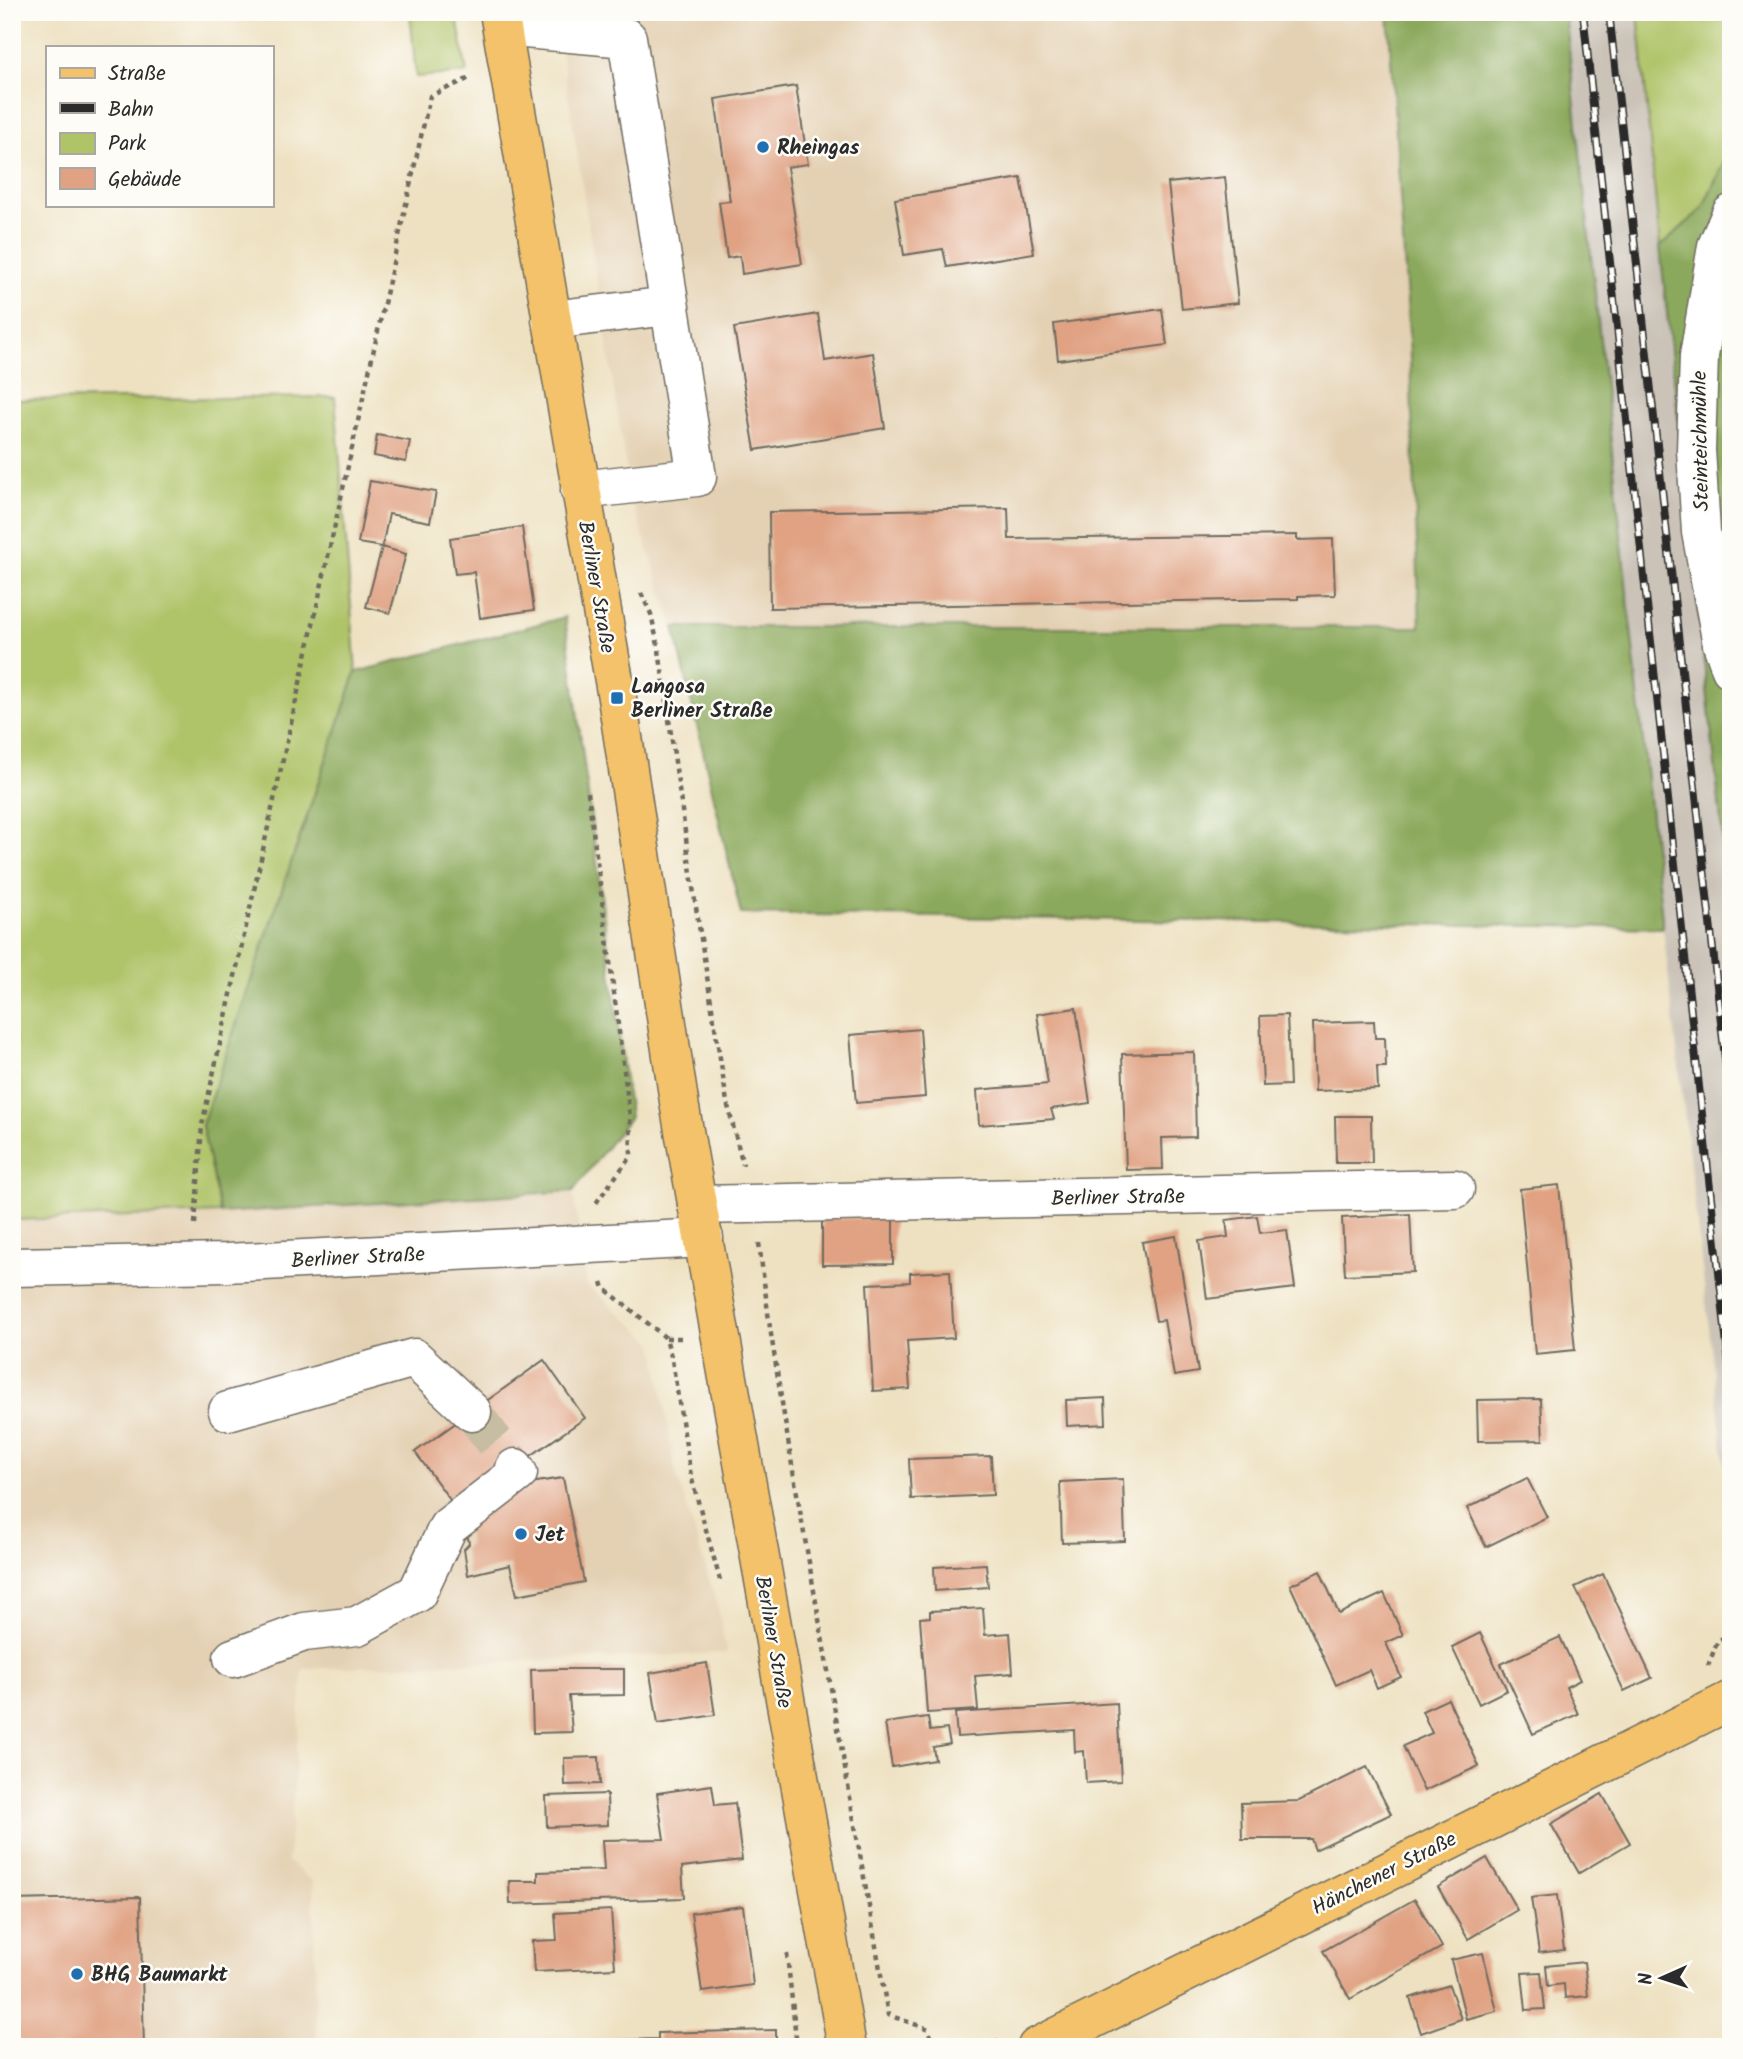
<svg xmlns="http://www.w3.org/2000/svg" width="1743" height="2059" viewBox="0 0 1743 2059" font-family="Kalam,sans-serif">
<style>
.built{fill:#e4d1b4}
.industrial{fill:#cbc3b8}
.green{fill:#afc367;stroke:#6d7749;stroke-width:2}
.forest{fill:#8ba95c;stroke:#5b6a44;stroke-width:2}
.building{fill:#e0a283}
.lines{fill:none;stroke-linecap:round;stroke-linejoin:round}
.minor-tunnel{stroke:#c7bda3;stroke-width:38;stroke-dasharray:38 19;stroke-linecap:butt}
.minor-casing{stroke:#6f6b60;stroke-width:41}
.major-casing{stroke:#6f6b60;stroke-width:41}
.path{stroke:#6f6b60;stroke-width:4.5;stroke-dasharray:5 5;stroke-linecap:butt}
.minor{stroke:#fff;stroke-width:38}
.major{stroke:#f3c26a;stroke-width:38}
.rail-casing{stroke:#2b2b2b;stroke-width:8}
.rail{stroke:#fdfcf7;stroke-width:5;stroke-dasharray:16;stroke-linecap:butt}
.poi-dot{fill:#1f6fb2;stroke:#fdfcf7;stroke-width:2.5}
.labels{text-anchor:middle;stroke-width:5;stroke-linejoin:round;paint-order:stroke}
.poi-label{font-size:21px;font-weight:bold;fill:#2b2b2b;stroke:#fdfcf7;text-anchor:start}
.street-label{font-size:21px;fill:#2b2b2b;stroke:#fdfcf7}
</style>
<rect width="100%" height="100%" fill="#fdfcf7"/>
<filter id="ink" filterUnits="userSpaceOnUse"><feTurbulence type="fractalNoise" baseFrequency=".0143" numOctaves="2"/><feDisplacementMap in="SourceGraphic" scale="14" xChannelSelector="R" yChannelSelector="G"/><feConvolveMatrix kernelMatrix="1 2 1 2 8 2 1 2 1" color-interpolation-filters="sRGB"/></filter>
<filter id="wash" filterUnits="userSpaceOnUse"><feTurbulence type="fractalNoise" baseFrequency=".00686" numOctaves="4" result="noise"/><feDisplacementMap in="SourceGraphic" scale="28" xChannelSelector="R" yChannelSelector="G"/><feGaussianBlur stdDeviation="1.57" result="paint"/><feColorMatrix in="noise" values="0 0 0 0 0 0 0 0 0 0 0 0 0 0 0 0 0 1.4 0 .05"/><feComposite in="paint" operator="in"/></filter>
<g filter="url(#wash)">
<rect width="100%" height="100%" fill="#eee1c1"/>
<g class="built">
<polygon points="555,12 1388,12 1409,333 1420,627 674,627 631,498"/>
<polygon points="573,1191 587,1285 654,1343 675,1469 717,1604 727,1653 303,1669 288,1861 313,1882 317,2047 12,2047 12,1220 220,1213"/>
</g>
<polygon class="industrial" points="1565,12 1638,12 1731,915 1731,1520 1663,928"/>
<g class="green">
<polygon points="410,12 456,12 467,73 416,77"/>
<polygon points="1638,12 1731,12 1731,147 1702,209 1660,247"/>
<polygon points="335,397 356,672 202,1125 220,1213 12,1220 12,400"/>
</g>
<g class="forest">
<polygon points="1388,12 1565,12 1663,928 741,914 674,627 1420,627 1409,333"/>
<polygon points="1731,147 1731,915 1660,247 1702,209"/>
<polygon points="565,617 630,1117 573,1191 220,1213 202,1125 356,672"/>
</g>
<g id="blocks">
<g class="building">
<polygon points="796,86 808,164 787,167 802,264 742,274 740,256 727,258 719,202 730,201 715,99"/>
<polygon points="1225,177 1238,303 1182,309 1168,183"/>
<polygon points="1021,178 1034,253 947,267 943,249 904,255 895,199"/>
<polygon points="1162,309 1167,345 1058,360 1054,324"/>
<polygon points="818,314 825,361 873,353 885,428 755,450 734,328"/>
<polygon points="377,435 410,441 406,462 374,456"/>
<polygon points="370,481 436,492 430,522 389,514 382,547 358,543"/>
<polygon points="1008,508 1009,539 1297,535 1297,540 1333,539 1335,595 1298,596 1298,599 770,608 769,512"/>
<polygon points="522,527 534,610 480,618 474,572 455,574 450,538"/>
<polygon points="382,547 406,554 390,613 366,607"/>
<polygon points="1076,1008 1090,1103 1051,1109 1054,1119 979,1125 977,1090 1048,1084 1037,1014"/>
<polygon points="1287,1015 1290,1085 1263,1086 1260,1016"/>
<polygon points="1374,1021 1375,1038 1385,1038 1386,1067 1377,1067 1378,1089 1315,1091 1313,1023"/>
<polygon points="920,1029 925,1097 856,1103 850,1035"/>
<polygon points="1194,1052 1196,1137 1162,1138 1163,1169 1126,1170 1122,1054"/>
<polygon points="1335,1116 1371,1116 1372,1163 1336,1163"/>
<polygon points="1559,1185 1575,1350 1535,1354 1520,1189"/>
<polygon points="1410,1214 1413,1272 1345,1275 1342,1218"/>
<polygon points="1257,1216 1260,1233 1287,1230 1295,1288 1207,1299 1199,1241 1228,1237 1226,1220"/>
<polygon points="893,1217 893,1264 822,1265 822,1219"/>
<polygon points="1176,1236 1198,1372 1174,1376 1164,1320 1156,1321 1142,1242"/>
<polygon points="950,1271 954,1338 907,1341 910,1389 873,1391 867,1284 910,1282 910,1273"/>
<polygon points="544,1360 585,1418 456,1508 415,1452"/>
<polygon points="1105,1398 1106,1424 1067,1426 1066,1400"/>
<polygon points="1541,1399 1543,1440 1478,1441 1477,1400"/>
<polygon points="991,1456 993,1495 911,1499 909,1459"/>
<polygon points="563,1478 584,1582 517,1595 510,1565 468,1575 464,1549 469,1544 466,1525 524,1484"/>
<polygon points="1527,1478 1547,1517 1486,1547 1467,1508"/>
<polygon points="1123,1479 1125,1541 1062,1543 1060,1482"/>
<polygon points="986,1564 988,1587 935,1591 934,1567"/>
<polygon points="1320,1571 1339,1614 1384,1593 1403,1635 1386,1643 1401,1677 1377,1688 1369,1670 1336,1685 1290,1585"/>
<polygon points="1603,1574 1652,1678 1624,1691 1575,1587"/>
<polygon points="983,1608 985,1635 1010,1633 1013,1673 975,1676 978,1710 927,1713 920,1618 930,1617 930,1611"/>
<polygon points="1480,1633 1507,1690 1479,1704 1452,1647"/>
<polygon points="1560,1637 1580,1680 1566,1687 1578,1714 1533,1734 1501,1664"/>
<polygon points="707,1663 715,1715 658,1724 650,1673"/>
<polygon points="561,1669 624,1669 624,1695 569,1696 572,1732 533,1733 531,1670"/>
<polygon points="1448,1699 1479,1766 1424,1791 1403,1746 1432,1733 1422,1711"/>
<polygon points="1117,1703 1121,1781 1086,1783 1084,1751 1075,1752 1074,1730 957,1737 955,1713"/>
<polygon points="928,1717 930,1731 947,1729 950,1744 933,1747 935,1760 892,1767 885,1723"/>
<polygon points="599,1757 600,1784 565,1785 564,1758"/>
<polygon points="1367,1767 1391,1814 1315,1850 1311,1839 1242,1839 1241,1803 1299,1801"/>
<polygon points="712,1785 715,1805 735,1803 742,1860 682,1867 684,1898 510,1904 509,1881 538,1881 538,1872 604,1870 602,1840 664,1839 657,1793"/>
<polygon points="607,1794 608,1825 547,1827 546,1796"/>
<polygon points="1602,1794 1630,1843 1579,1873 1551,1824"/>
<polygon points="1487,1858 1517,1910 1468,1939 1438,1887"/>
<polygon points="1557,1895 1564,1950 1539,1953 1531,1898"/>
<polygon points="140,1897 144,2047 12,2047 12,1900"/>
<polygon points="1415,1899 1442,1947 1350,1999 1323,1951"/>
<polygon points="743,1906 753,1985 702,1992 691,1913"/>
<polygon points="611,1910 615,1968 534,1972 532,1941 557,1940 555,1913"/>
<polygon points="1483,1953 1497,2011 1466,2019 1451,1960"/>
<polygon points="1584,1962 1588,1996 1565,1998 1564,1984 1548,1986 1546,1966"/>
<polygon points="1541,1972 1545,2009 1526,2010 1522,1973"/>
<polygon points="1449,1985 1461,2019 1421,2033 1410,1998"/>
<polygon points="776,2030 776,2047 539,2047 539,2042 658,2039 658,2033"/>
<polygon points="1424,2038 1427,2047 1401,2047 1401,2046"/>
</g>
</g>
</g>
<g filter="url(#ink)">
<use href="#blocks" fill-opacity="0" stroke="#6f6b60" stroke-width="2"/>
<g class="lines">
<polyline class="minor-tunnel" points="472,1412 515,1468"/>
<g class="minor-casing">
<g id="minor">
<polyline points="502,27 627,38 697,477 580,490"/>
<polyline points="1731,214 1717,246 1699,356 1696,450 1701,532 1722,644 1731,669"/>
<polyline points="551,320 669,306"/>
<polyline points="697,1205 1455,1189"/>
<polyline points="12,1267 226,1263 704,1238"/>
<polyline points="228,1411 414,1358 472,1412"/>
<polyline points="233,1658 304,1632 357,1626 417,1593 448,1527 518,1473 515,1468"/>
</g>
</g>
<g class="major-casing">
<g id="major">
<polyline points="499,12 617,698 680,1108 847,2047"/>
<polyline points="1037,2047 1731,1700"/>
</g>
</g>
<g class="path">
<polyline points="641,593 651,614 659,650 695,901 727,1102 743,1165"/>
<polyline points="588,792 630,1117 631,1156 596,1203"/>
<polyline points="195,1224 202,1125 430,96 472,77"/>
<polyline points="759,1243 770,1328 791,1459 888,2015 929,2029 932,2047"/>
<polyline points="602,1282 604,1288 666,1338 672,1360 691,1476 720,1580"/>
<polyline points="666,1338 682,1338"/>
<polyline points="1708,1666 1718,1640 1731,1635"/>
<polyline points="787,1954 797,2047"/>
<polyline points="985,2047 1000,2039"/>
</g>
<use href="#minor" class="minor"/>
<use href="#major" class="major"/>
<g class="rail-casing">
<g id="rail">
<polyline points="1583,12 1731,1383"/>
<polyline points="1609,12 1731,1112"/>
</g>
</g>
<use href="#rail" class="rail"/>
</g>
</g>
<g class="poi-dot">
<circle cx="763" cy="147" r="7"/>
<rect x="610" y="691" width="14" height="14" rx="3.5"/>
<circle cx="521" cy="1534" r="7"/>
<circle cx="77" cy="1974" r="7"/>
</g>
<g class="labels">
<g class="poi-label">
<text x="777" y="154">Rheingas</text>
<text x="631" y="693">Langosa<tspan x="631" dy="24">Berliner Straße</tspan></text>
<text x="535" y="1541">Jet</text>
<text x="91" y="1981">BHG Baumarkt</text>
</g>
<g class="street-label">
<text transform="translate(1700 441) rotate(-91)" y="7">Steinteichmühle</text>
<text transform="translate(597 587) rotate(80)" y="7">Berliner Straße</text>
<text transform="translate(1118 1197) rotate(-1)" y="7">Berliner Straße</text>
<text transform="translate(358 1257) rotate(-3)" y="7">Berliner Straße</text>
<text transform="translate(774 1642) rotate(80)" y="7">Berliner Straße</text>
<text transform="translate(1384 1873) rotate(-27)" y="7">Hänchener Straße</text>
</g>
</g>
<rect width="1743" height="2059" fill="none" stroke="#fdfcf7" stroke-width="42"/>
<rect x="46" y="46" width="228" height="161" fill="#fdfcf7" stroke="#a9a8a5" stroke-width="2"/>
<rect x="60" y="68" width="35" height="10" fill="#f3c26a" stroke="#a9a8a5" stroke-width="2"/>
<text x="108" y="80" font-size="21" fill="#2b2b2b">Straße</text>
<rect x="60" y="103" width="35" height="10" fill="#2b2b2b" stroke="#a9a8a5" stroke-width="2"/>
<text x="108" y="116" font-size="21" fill="#2b2b2b">Bahn</text>
<rect x="60" y="133" width="35" height="21" fill="#afc367" stroke="#a9a8a5" stroke-width="2"/>
<text x="108" y="150" font-size="21" fill="#2b2b2b">Park</text>
<rect x="60" y="168" width="35" height="21" fill="#e0a283" stroke="#a9a8a5" stroke-width="2"/>
<text x="108" y="186" font-size="21" fill="#2b2b2b">Gebäude</text>
<g transform="translate(1662 1978) rotate(267)" stroke="#fdfcf7" stroke-width="5" paint-order="stroke">
<path d="M0-5L12 26L0 18L-12 26Z" fill="#2b2b2b"/>
<text y="-10" font-size="19" font-weight="bold" text-anchor="middle" fill="#2b2b2b">N</text>
</g>
</svg>
